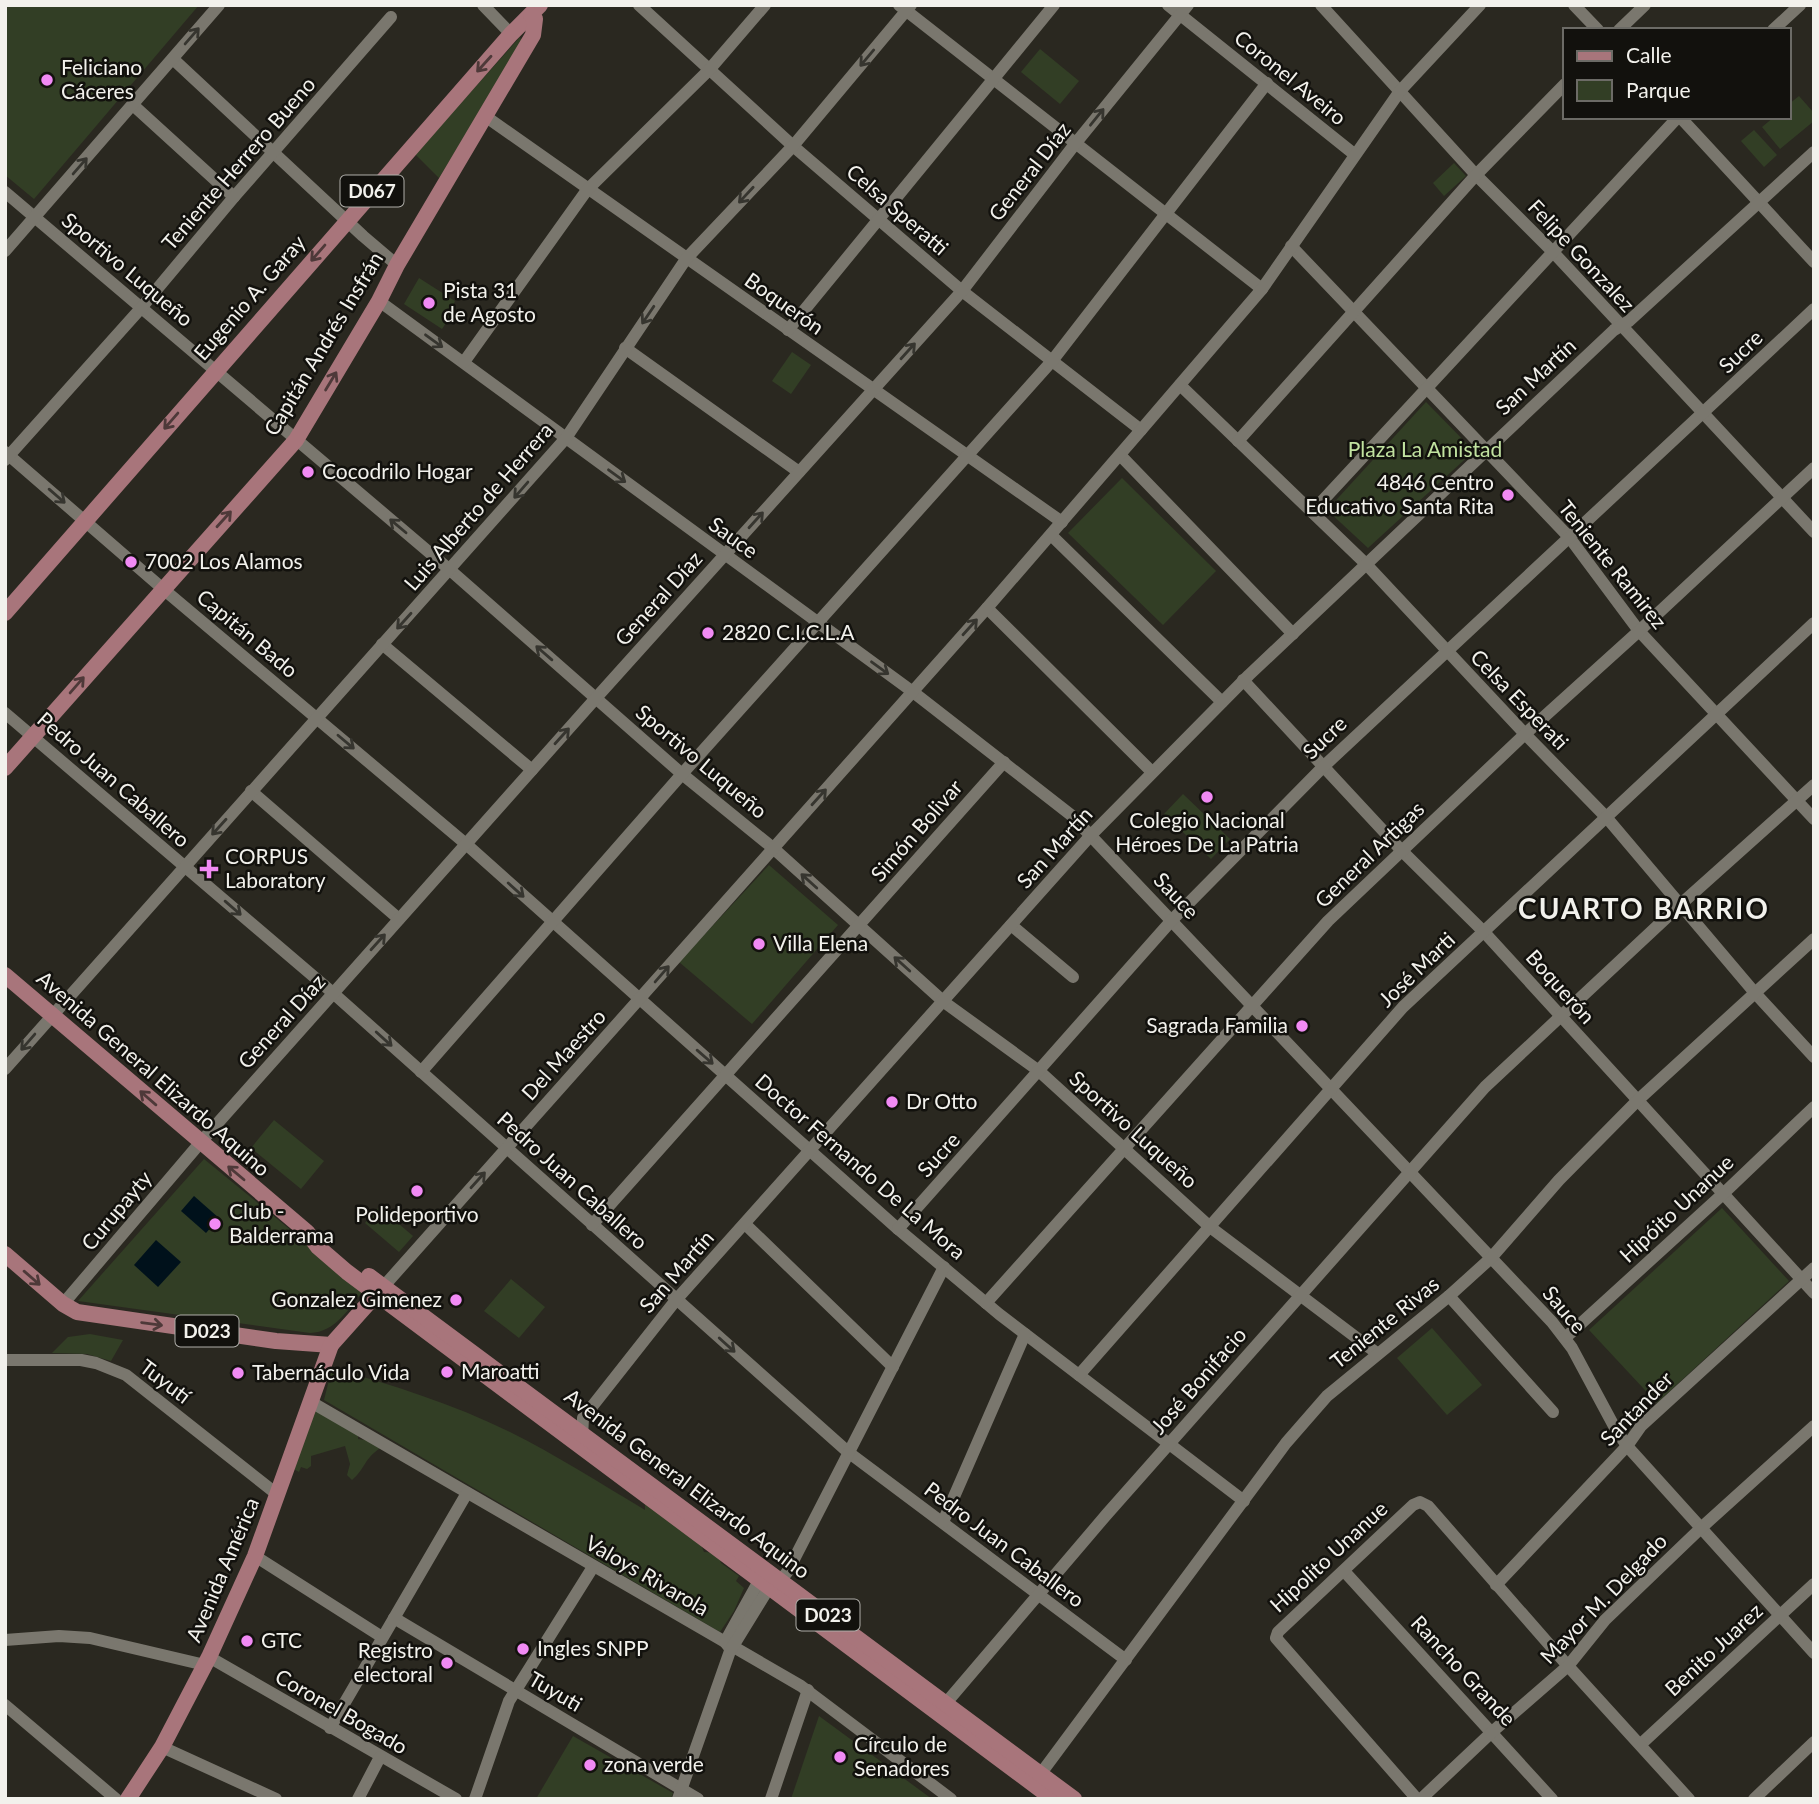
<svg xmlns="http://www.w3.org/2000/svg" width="1819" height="1804" viewBox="0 0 1819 1804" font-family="Lato,sans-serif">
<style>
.green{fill:#323e25}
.water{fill:#00111b}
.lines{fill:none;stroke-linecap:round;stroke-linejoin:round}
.minor{stroke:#7a776e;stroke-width:12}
.major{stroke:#a8757b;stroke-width:16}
.oneway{stroke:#36352f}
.oneway2{stroke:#4e3939}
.poi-dot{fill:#f18af4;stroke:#12110d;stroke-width:2.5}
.labels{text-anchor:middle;stroke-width:5;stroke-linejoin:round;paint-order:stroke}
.shield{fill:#12110d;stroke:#afaea9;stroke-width:2}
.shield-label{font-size:19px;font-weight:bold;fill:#f2f1ec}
.poi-label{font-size:21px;fill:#f2f1ec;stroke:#12110d;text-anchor:start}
.street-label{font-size:21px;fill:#f2f1ec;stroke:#12110d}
.park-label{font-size:21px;fill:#c1e2a0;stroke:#12110d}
.district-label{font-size:28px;font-weight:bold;letter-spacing:2px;fill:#f2f1ec;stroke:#12110d}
</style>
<rect width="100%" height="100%" fill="#2a2820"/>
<g class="green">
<polygon points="5,5 199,5 34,199 5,175"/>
<polygon points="520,37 522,42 439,178 415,154"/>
<polygon points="1040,49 1079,81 1060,104 1021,72"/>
<polygon points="1799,96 1814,113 1814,121 1780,149 1762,127 1774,117 1789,117 1789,104"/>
<polygon points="1754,130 1777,155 1764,167 1741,141"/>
<polygon points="1454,163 1466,176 1444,196 1433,183"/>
<polygon points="419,278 455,301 453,306 456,308 442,329 404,304"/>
<polygon points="792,352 811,365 791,394 772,381"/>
<polygon points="1426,402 1474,451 1368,548 1327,510"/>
<polygon points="1122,478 1216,571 1163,625 1068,533"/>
<polygon points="1183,794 1230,839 1211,859 1164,814"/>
<polygon points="769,865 838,925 752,1024 679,962"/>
<polygon points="274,1120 324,1161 301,1189 251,1148"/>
<path d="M204 1159 364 1290C348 1309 336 1332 310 1333L78 1301Z"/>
<polygon points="379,1207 413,1236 399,1252 365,1223"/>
<polygon points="1722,1208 1789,1281 1657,1403 1589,1330"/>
<polygon points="511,1279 545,1307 519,1338 484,1311"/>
<polygon points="1432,1328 1482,1385 1447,1415 1397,1358"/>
<polygon points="90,1334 123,1340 111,1361 87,1354 52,1353 68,1337"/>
<path d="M332 1368C393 1385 453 1404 510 1432 556 1455 600 1483 645 1510V1502L701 1545 704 1552 718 1553 721 1563 739 1576 736 1581 744 1588 734 1611 720 1632 324 1400Z"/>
<path d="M315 1409 358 1435V1439L373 1441 383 1446C363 1459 366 1468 352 1480L347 1475 350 1464 345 1446 311 1456V1466L307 1469 301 1467 299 1472 292 1468Z"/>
<polygon points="819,1716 932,1799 791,1799"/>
<polygon points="573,1736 673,1793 671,1799 536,1799"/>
</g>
<g class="water">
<polygon points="194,1196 219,1218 206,1233 181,1211"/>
<polygon points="156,1240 181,1262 158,1287 134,1265"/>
</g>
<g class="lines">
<g class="minor">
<polyline points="483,5 511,34"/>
<polyline points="639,5 793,146 962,291 1141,430"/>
<polyline points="899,5 1262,289"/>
<polyline points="1168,5 1354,154"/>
<polyline points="1321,5 1476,175 1552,251 1814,532"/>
<polyline points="1574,5 1598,30"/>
<polyline points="1619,30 1645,5"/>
<polyline points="1773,30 1800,5"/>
<polyline points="173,59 363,236 397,265"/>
<polyline points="133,105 234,197"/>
<polyline points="485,116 1062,522"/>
<polyline points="1680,117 1814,262"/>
<polyline points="5,192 450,570 682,774 773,848 944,1002 1039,1071 1210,1227 1378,1354"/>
<polyline points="1291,246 1569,537 1639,631 1814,819"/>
<polyline points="5,251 219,5"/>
<polyline points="379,301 913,692 1071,815 1552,1322 1572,1348 1615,1428 1627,1446 1814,1653"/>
<polyline points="788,330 1054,5"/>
<polyline points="625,348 799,472"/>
<polyline points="464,362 587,190 709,70 765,5"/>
<polyline points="1180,385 1366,564 1525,734 1607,818 1755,993 1814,1057"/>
<polyline points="1238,441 1476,175 1565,84"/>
<polyline points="5,452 162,588 466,844 898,1229 999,1314 1244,1501"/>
<polyline points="1120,455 1293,634"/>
<polyline points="5,460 142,307 234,197 391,17"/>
<polyline points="1312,512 1678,117"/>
<polyline points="1051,535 1222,702"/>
<polyline points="987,608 1152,772"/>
<polyline points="382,644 532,770"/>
<polyline points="1243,680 1402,851 1484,932 1814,1293"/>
<polyline points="5,713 333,993 848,1452 1126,1660"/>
<polyline points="251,791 399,919"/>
<polyline points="1011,925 1073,977"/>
<polyline points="5,1069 566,438 686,259 793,146 911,5"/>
<polyline points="421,1072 682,774 1052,361 1267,83"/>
<polyline points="745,1224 893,1367"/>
<polyline points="592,1225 1004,762"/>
<polyline points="898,1229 1172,920 1323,767 1814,309"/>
<polyline points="384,1286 987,608 1141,430 1262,289 1400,91 1480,5"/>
<polyline points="1449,1296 1553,1412"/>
<polyline points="986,1303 1328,921 1525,734 1639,631 1814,468"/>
<polyline points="63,1304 200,1143 596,698 962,291 1075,144 1188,5"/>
<polyline points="1565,1338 1724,1193 1814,1107"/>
<polyline points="5,1360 81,1360 96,1363 126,1375 278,1495"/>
<polyline points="1079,1375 1403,1007 1814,623"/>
<polyline points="311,1402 801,1686 951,1799"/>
<polyline points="582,1438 583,1418 676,1300 1092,834 1249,675 1614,330 1629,321 1814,152"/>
<polyline points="943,1522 1025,1334"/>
<polyline points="255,1556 382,1637"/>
<polyline points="1344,1571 1552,1799"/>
<polyline points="1496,1585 1627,1446 1641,1426 1814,1268"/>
<polyline points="394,1618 698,1799"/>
<polyline points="5,1640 59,1636 90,1638 205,1665"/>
<polyline points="729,1647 725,1642 760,1579 768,1579"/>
<polyline points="209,1657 456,1799"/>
<polyline points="946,1703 1107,1514 1485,1087 1681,904 1814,785"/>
<polyline points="5,1705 116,1799"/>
<polyline points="330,1728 467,1493"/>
<polyline points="1641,1744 1814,1584"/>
<polyline points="162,1747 276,1799"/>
<polyline points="1036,1780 1286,1443 1327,1396 1449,1296 1491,1258 1559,1180 1638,1100 1814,939"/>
<polyline points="358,1799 380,1757"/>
<polyline points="475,1799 509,1701 593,1567"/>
<polyline points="678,1799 730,1651 770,1586 781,1580 788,1571 944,1267"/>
<polyline points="771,1799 808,1690"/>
<polyline points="1417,1799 1276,1638 1278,1632 1413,1505 1420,1502 1428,1506 1568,1666 1689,1799"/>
<polyline points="1421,1799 1492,1732 1568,1666 1605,1620 1701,1528 1814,1426"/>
<polyline points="1754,1799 1814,1742"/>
</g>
<g class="major">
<polyline points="5,613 511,34 540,5"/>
<polyline points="5,768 296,440 379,301 397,265 533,35 535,19 531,15"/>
<polyline points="5,975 307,1232 318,1247 347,1272 1053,1799"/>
<polyline points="5,1254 63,1304 77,1312 276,1341 331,1345 381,1289"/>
<polyline points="369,1276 1074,1799"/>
<polyline points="128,1799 162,1747 209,1657 255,1556 331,1345"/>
</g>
</g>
<defs><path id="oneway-shaft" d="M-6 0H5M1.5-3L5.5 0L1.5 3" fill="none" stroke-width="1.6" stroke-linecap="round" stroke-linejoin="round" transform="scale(1.75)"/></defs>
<g class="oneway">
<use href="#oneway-shaft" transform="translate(192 36) rotate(-49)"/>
<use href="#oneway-shaft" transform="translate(867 58) rotate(130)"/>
<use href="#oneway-shaft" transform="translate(1097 117) rotate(-51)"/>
<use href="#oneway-shaft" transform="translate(80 166) rotate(-49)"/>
<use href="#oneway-shaft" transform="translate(746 195) rotate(133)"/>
<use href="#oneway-shaft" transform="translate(648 315) rotate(124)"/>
<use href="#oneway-shaft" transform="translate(434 341) rotate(36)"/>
<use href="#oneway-shaft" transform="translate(908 351) rotate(-48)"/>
<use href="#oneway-shaft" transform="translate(617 476) rotate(36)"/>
<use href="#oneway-shaft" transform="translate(521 490) rotate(131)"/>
<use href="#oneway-shaft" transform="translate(57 496) rotate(41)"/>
<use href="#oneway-shaft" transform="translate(756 520) rotate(-48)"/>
<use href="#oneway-shaft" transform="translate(398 526) rotate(-140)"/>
<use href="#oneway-shaft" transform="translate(404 621) rotate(132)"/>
<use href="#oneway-shaft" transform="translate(970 627) rotate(-48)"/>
<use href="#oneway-shaft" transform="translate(544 653) rotate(-139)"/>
<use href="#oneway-shaft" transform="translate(880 668) rotate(36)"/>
<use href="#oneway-shaft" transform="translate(562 736) rotate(-48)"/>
<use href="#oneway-shaft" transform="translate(346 742) rotate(40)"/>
<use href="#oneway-shaft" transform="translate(819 797) rotate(-48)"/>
<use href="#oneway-shaft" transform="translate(219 827) rotate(132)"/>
<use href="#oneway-shaft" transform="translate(809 881) rotate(-138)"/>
<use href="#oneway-shaft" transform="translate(516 890) rotate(42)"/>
<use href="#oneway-shaft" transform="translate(233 908) rotate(41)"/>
<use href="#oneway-shaft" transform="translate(378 942) rotate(-48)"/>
<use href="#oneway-shaft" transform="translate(902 964) rotate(-138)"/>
<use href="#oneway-shaft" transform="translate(662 974) rotate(-49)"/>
<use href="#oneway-shaft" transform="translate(384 1039) rotate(42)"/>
<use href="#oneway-shaft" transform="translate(28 1042) rotate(131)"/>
<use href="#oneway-shaft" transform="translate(705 1057) rotate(41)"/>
<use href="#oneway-shaft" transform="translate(478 1180) rotate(-48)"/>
<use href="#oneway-shaft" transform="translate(727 1345) rotate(42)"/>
</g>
<g class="oneway2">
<use href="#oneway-shaft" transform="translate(484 64) rotate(132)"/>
<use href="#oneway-shaft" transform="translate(318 253) rotate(131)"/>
<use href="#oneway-shaft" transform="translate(331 381) rotate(-59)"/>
<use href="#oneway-shaft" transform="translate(171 421) rotate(131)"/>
<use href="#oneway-shaft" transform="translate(224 519) rotate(-48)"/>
<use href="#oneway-shaft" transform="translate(77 685) rotate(-49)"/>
<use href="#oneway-shaft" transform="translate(148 1098) rotate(-139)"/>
<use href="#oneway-shaft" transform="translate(236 1173) rotate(-140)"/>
<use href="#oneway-shaft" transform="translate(32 1278) rotate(41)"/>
<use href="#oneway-shaft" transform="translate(152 1324) rotate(8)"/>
</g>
<g class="poi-dot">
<circle cx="47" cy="80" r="7"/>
<circle cx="429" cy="303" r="7"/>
<circle cx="308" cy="472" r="7"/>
<circle cx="1508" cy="495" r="7"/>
<circle cx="131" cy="562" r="7"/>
<circle cx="708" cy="633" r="7"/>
<circle cx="1207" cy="797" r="7"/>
<path d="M205.5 858.5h7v7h7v7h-7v7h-7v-7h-7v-7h7z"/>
<circle cx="759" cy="944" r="7"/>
<circle cx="1302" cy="1026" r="7"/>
<circle cx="892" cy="1102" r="7"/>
<circle cx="417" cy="1191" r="7"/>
<circle cx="215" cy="1224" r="7"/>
<circle cx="456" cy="1300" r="7"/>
<circle cx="447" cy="1372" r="7"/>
<circle cx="238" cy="1373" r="7"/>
<circle cx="247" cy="1641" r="7"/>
<circle cx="523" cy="1649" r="7"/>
<circle cx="447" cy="1663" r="7"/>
<circle cx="840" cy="1757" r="7"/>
<circle cx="590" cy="1765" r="7"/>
</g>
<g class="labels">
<g class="shield">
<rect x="340.5" y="175.5" width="63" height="31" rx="5"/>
<rect x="175.5" y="1315.5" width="63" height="31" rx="5"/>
<rect x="796.5" y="1599.5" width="63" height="31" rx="5"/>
</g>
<g class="shield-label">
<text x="372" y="198">D067</text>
<text x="207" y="1338">D023</text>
<text x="828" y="1622">D023</text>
</g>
<g class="poi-label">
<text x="61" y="75">Feliciano<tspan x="61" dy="24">Cáceres</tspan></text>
<text x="443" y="298">Pista 31<tspan x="443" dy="24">de Agosto</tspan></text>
<text x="322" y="479">Cocodrilo Hogar</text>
<text x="1494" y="490" text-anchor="end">4846 Centro<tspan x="1494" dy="24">Educativo Santa Rita</tspan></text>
<text x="145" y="569">7002 Los Alamos</text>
<text x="722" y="640">2820 C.I.C.L.A</text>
<text x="1207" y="828" text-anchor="middle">Colegio Nacional<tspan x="1207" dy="24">Héroes De La Patria</tspan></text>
<text x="225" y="864">CORPUS<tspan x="225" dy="24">Laboratory</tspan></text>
<text x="773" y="951">Villa Elena</text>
<text x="1288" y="1033" text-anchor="end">Sagrada Familia</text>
<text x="906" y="1109">Dr Otto</text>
<text x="229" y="1219">Club -<tspan x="229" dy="24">Balderrama</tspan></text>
<text x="417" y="1222" text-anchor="middle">Polideportivo</text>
<text x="442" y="1307" text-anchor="end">Gonzalez Gimenez</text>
<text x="461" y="1379">Maroatti</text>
<text x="252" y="1380">Tabernáculo Vida</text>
<text x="261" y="1648">GTC</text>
<text x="537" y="1656">Ingles SNPP</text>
<text x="433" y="1658" text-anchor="end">Registro<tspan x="433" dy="24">electoral</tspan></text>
<text x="854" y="1752">Círculo de<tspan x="854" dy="24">Senadores</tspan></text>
<text x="604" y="1772">zona verde</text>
</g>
<g class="street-label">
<text transform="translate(1290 78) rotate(39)" y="7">Coronel Aveiro</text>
<text transform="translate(239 164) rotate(-49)" y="7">Teniente Herrero Bueno</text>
<text transform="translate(1030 172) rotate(-52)" y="7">General Díaz</text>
<text transform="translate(897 210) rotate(41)" y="7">Celsa Speratti</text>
<text transform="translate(1581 256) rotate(47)" y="7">Felipe Gonzalez</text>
<text transform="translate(127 270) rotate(40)" y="7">Sportivo Luqueño</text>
<text transform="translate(250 298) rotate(-49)" y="7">Eugenio A. Garay</text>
<text transform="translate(784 304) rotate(35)" y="7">Boquerón</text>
<text transform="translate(324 344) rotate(-59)" y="7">Capitán Andrés Insfrán</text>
<text transform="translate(1741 352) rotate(-44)" y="7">Sucre</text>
<text transform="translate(1536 377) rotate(-43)" y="7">San Martín</text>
<text transform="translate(479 507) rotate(-49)" y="7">Luis Alberto de Herrera</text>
<text transform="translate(733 538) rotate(36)" y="7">Sauce</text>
<text transform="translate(1612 565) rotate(51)" y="7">Teniente Ramirez</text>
<text transform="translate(659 599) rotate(-48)" y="7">General Díaz</text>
<text transform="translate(247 634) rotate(40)" y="7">Capitán Bado</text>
<text transform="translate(1519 700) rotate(46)" y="7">Celsa Esperati</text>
<text transform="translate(1325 738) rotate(-44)" y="7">Sucre</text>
<text transform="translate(701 762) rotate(40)" y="7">Sportivo Luqueño</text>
<text transform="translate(113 780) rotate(41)" y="7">Pedro Juan Caballero</text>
<text transform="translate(917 831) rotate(-49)" y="7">Simón Bolivar</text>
<text transform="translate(1055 848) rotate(-48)" y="7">San Martín</text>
<text transform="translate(1370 855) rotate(-44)" y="7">General Artigas</text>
<text transform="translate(1176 896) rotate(47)" y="7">Sauce</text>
<text transform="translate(1417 970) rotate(-44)" y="7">José Marti</text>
<text transform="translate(1560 987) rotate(48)" y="7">Boquerón</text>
<text transform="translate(282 1022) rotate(-48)" y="7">General Díaz</text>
<text transform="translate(564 1055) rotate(-48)" y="7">Del Maestro</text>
<text transform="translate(153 1074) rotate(41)" y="7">Avenida General Elizardo Aquino</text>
<text transform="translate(1133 1130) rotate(42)" y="7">Sportivo Luqueño</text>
<text transform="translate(939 1155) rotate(-48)" y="7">Sucre</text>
<text transform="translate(860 1167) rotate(41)" y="7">Doctor Fernando De La Mora</text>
<text transform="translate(572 1181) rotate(42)" y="7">Pedro Juan Caballero</text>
<text transform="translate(1677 1209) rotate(-43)" y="7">Hipóito Unanue</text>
<text transform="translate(117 1211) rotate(-50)" y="7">Curupayty</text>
<text transform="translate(677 1272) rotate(-49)" y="7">San Martín</text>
<text transform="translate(1564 1310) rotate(50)" y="7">Sauce</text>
<text transform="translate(1385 1323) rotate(-39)" y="7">Teniente Rivas</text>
<text transform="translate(1199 1381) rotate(-49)" y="7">José Bonifacio</text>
<text transform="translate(165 1382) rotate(37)" y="7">Tuyutí</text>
<text transform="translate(1637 1409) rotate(-46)" y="7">Santander</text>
<text transform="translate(687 1484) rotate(37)" y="7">Avenida General Elizardo Aquino</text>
<text transform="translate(1004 1545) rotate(37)" y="7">Pedro Juan Caballero</text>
<text transform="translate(1329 1557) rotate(-43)" y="7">Hipolito Unanue</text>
<text transform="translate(223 1570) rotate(-67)" y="7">Avenida América</text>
<text transform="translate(647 1576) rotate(30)" y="7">Valoys Rivarola</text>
<text transform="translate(1604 1599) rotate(-46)" y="7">Mayor M. Delgado</text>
<text transform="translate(1714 1650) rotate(-43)" y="7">Benito Juarez</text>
<text transform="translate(1463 1671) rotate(47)" y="7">Rancho Grande</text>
<text transform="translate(555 1692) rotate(30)" y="7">Tuyuti</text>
<text transform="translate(341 1712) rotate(30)" y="7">Coronel Bogado</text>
</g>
<g class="park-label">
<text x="1425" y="457">Plaza La Amistad</text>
</g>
<g class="district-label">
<text x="1644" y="919">CUARTO BARRIO</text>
</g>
</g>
<rect width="1819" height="1804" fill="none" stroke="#f2f1ec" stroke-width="14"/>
<rect x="1563" y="28" width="228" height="91" fill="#12110d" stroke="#6c6b66" stroke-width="2"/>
<rect x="1577" y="51" width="35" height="10" fill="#a8757b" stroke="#6c6b66" stroke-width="2"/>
<text x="1626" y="63" font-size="21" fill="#f2f1ec">Calle</text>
<rect x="1577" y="80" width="35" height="21" fill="#323e25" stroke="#6c6b66" stroke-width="2"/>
<text x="1626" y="98" font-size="21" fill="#f2f1ec">Parque</text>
</svg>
